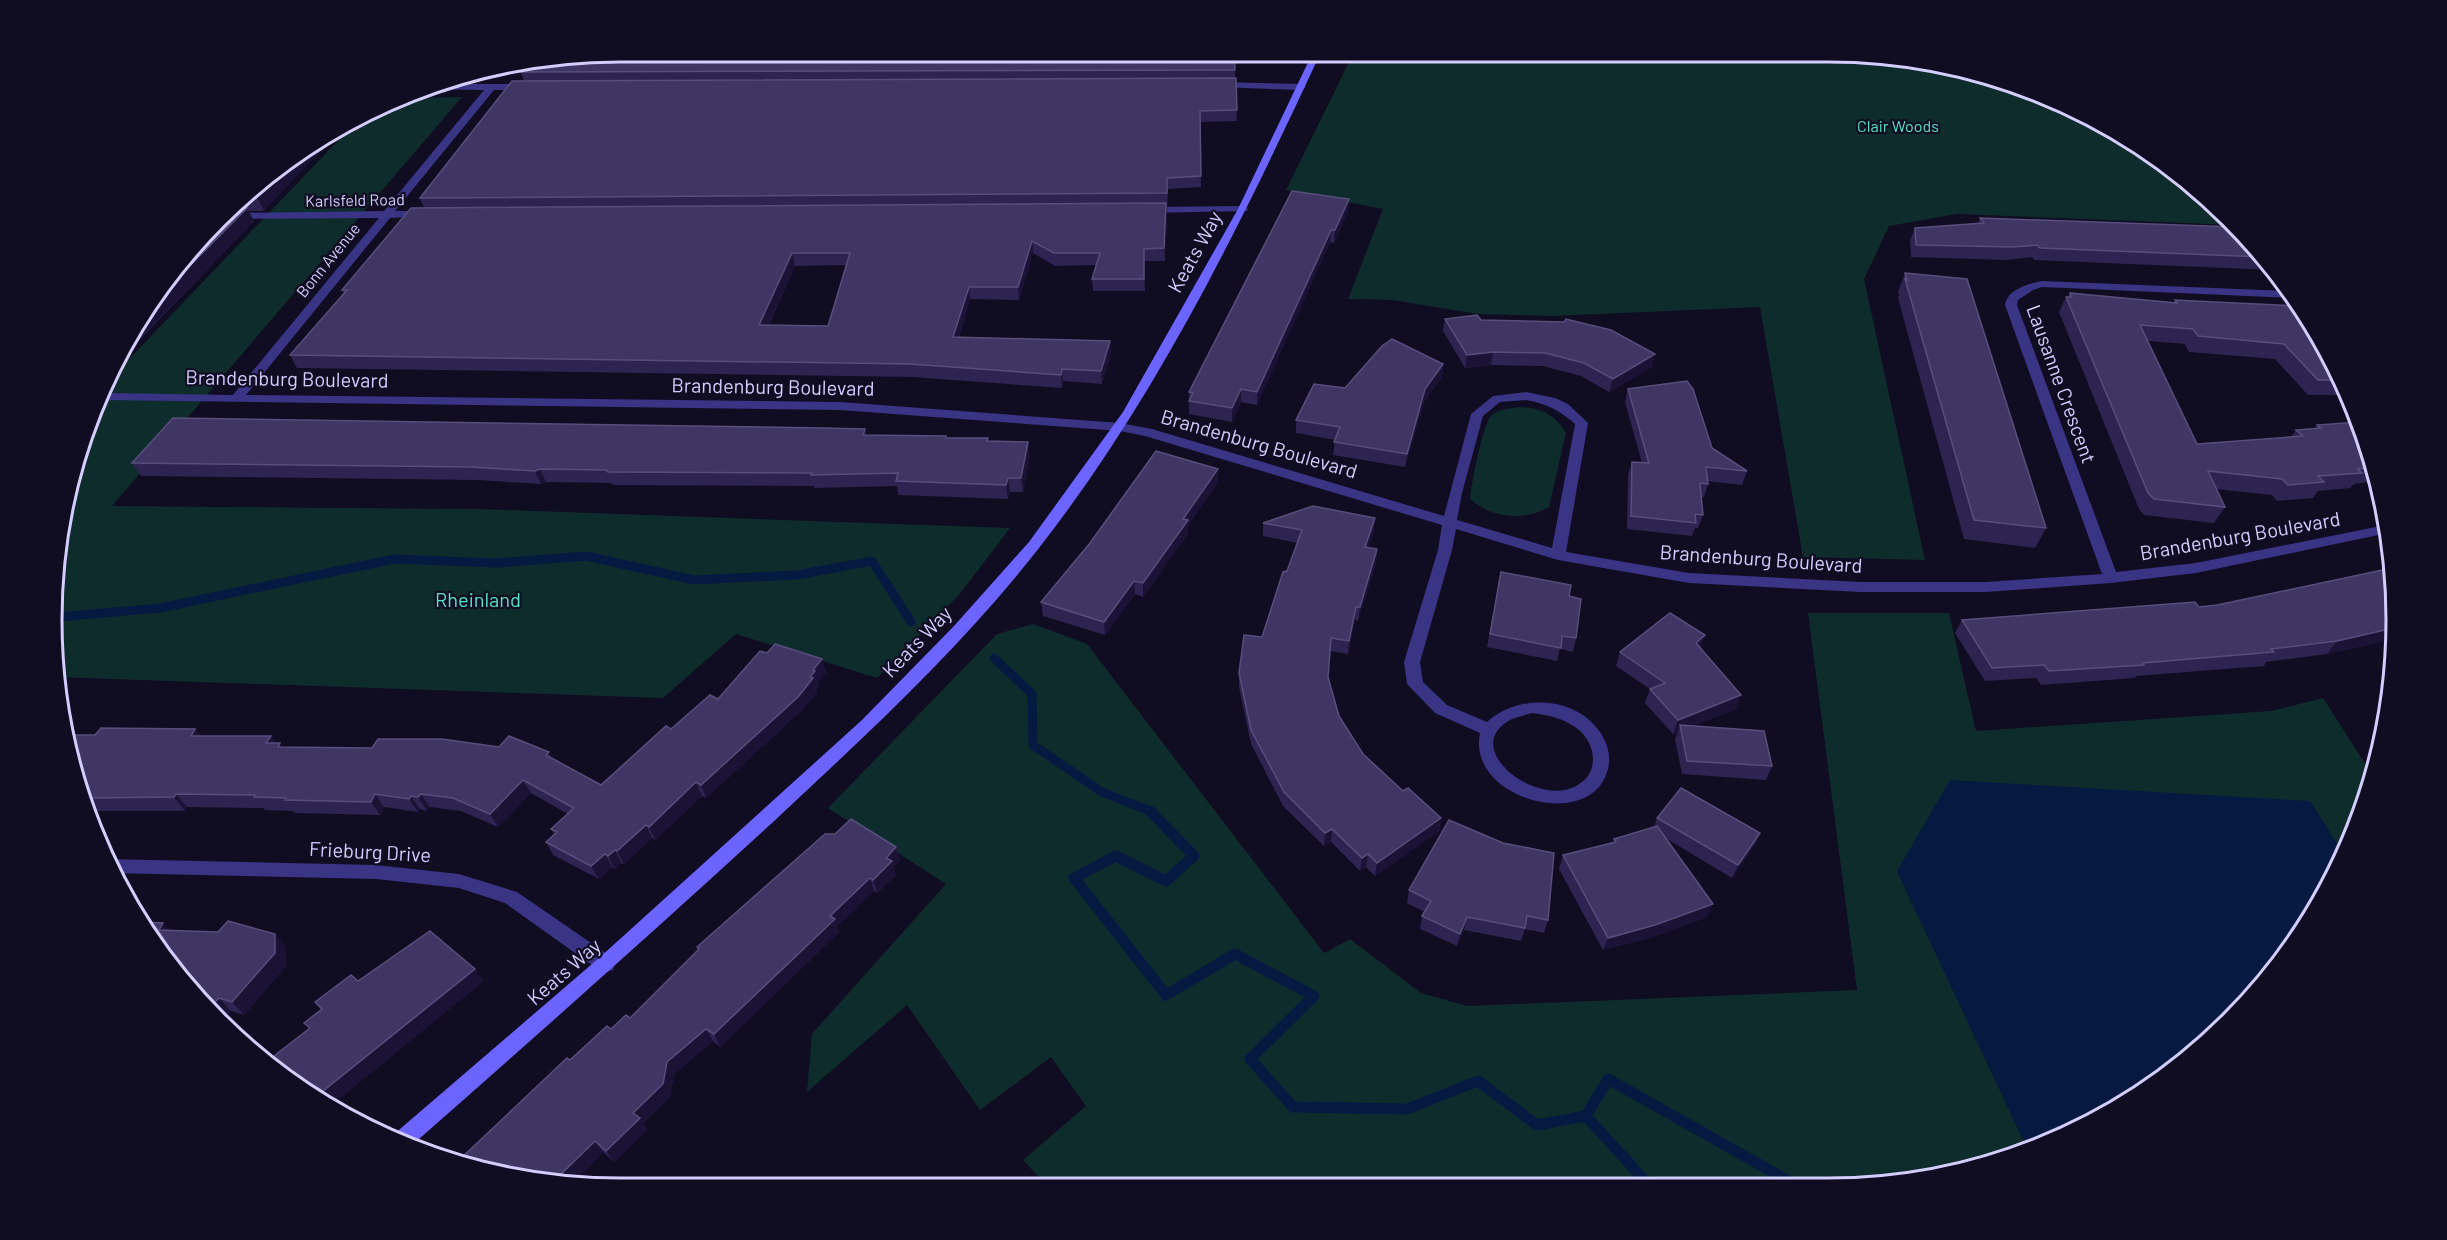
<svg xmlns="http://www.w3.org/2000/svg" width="2447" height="1240" viewBox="0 0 2447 1240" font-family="Barlow,sans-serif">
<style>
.green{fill:#0f2c2c}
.water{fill:#061a41}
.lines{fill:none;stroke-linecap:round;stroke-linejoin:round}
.stream-far1{stroke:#061a41;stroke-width:9}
.stream{stroke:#061a41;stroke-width:11}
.street{fill:#393484;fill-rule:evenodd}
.secondary{fill:#6b64ff;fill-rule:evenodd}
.wall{fill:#2e2451;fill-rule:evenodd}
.shaded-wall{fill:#1a1336}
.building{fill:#3f3664;stroke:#574e7c;stroke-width:1.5;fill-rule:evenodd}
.labels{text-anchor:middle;stroke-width:4.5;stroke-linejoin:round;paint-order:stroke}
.far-park-label{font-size:16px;fill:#52e6c4;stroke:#100c22}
.far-street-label{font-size:16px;fill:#d4cdff;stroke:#100c22}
.street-label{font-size:20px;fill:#d4cdff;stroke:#100c22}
.park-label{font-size:20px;fill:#52e6c4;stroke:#100c22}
.rim{fill:none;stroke:#d4cdff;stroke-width:3}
</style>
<rect width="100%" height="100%" fill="#100c22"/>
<g class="green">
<polygon points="1354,52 1864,52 1974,70 2078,110 2173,168 2234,225 1957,214 1889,226 1864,279 1925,560 1803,557 1760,307 1552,316 1478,314 1393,300 1348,299 1383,209 1286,190"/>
<polygon points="462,97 112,506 478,509 1010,528 959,595 877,678 736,634 663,698 56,677 62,509 112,377 351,127 406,98"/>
<path d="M1519 407C1542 408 1554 414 1566 433L1549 507C1523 522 1492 518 1470 499 1471 485 1482 430 1489 419 1495 409 1509 409 1519 407Z"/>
<polygon points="1808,613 1949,613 1976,731 2271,711 2323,698 2373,776 2344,855 2310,801 1897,871 2028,1150 1901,1184 1048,1187 1023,1160 1086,1106 1051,1057 980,1110 907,1005 807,1092 812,1034 946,884 828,808 997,634 1033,624 1087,644 1324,953 1350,939 1421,993 1467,1006 1857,990"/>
</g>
<polygon class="water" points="1950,780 2310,801 2344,855 2337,871 2278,967 2173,1072 2044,1146 2028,1150 1897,871"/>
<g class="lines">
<g class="stream-far1">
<polyline points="58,617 160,608 394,559 497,563 586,556 694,580 797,575 872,561 911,622"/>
<polyline points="994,658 1032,694 1033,745 1102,792 1153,812"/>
</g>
<g class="stream">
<polyline points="1150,811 1194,856 1166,881 1116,856 1074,878 1166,995 1235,954 1314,996 1250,1059 1293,1107 1407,1109 1478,1081 1537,1125 1586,1116 1608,1079 1794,1184"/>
<polyline points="1586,1116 1649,1185"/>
</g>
<g class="street">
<polygon points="1214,82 1301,84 1306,87 1301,90 1217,87 1214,86"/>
<path d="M431 84H527L532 87 527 90H494L395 211H424L428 212V216L390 218 246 395 840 402 1120 423 1152 429 1444 516 1471 414 1493 396 1526 392 1555 398 1568 404 1588 423 1566 552 1689 573 1860 582H1986L2102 574 2005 305C2008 289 2028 284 2042 281L2288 291 2293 298 2042 287 2033 290 2018 300 2017 305 2116 572 2196 563 2386 525 2388 533 2196 573 2111 583 1986 592H1860L1689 583 1558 560 1456 529 1452 550 1420 662 1423 682 1447 705 1487 722C1517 694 1575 695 1600 732 1608 744 1612 758 1607 772 1589 832 1466 799 1480 733L1435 713 1407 684 1404 662 1438 550 1442 525 1145 436 1120 431 840 410 103 400 106 393 233 395 379 218 220 219 226 213 384 211 484 90 422 89ZM1526 400C1547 404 1559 410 1575 424L1552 548 1457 520 1462 493 1483 416 1500 402ZM1532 713C1558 716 1591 726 1593 758 1593 768 1590 776 1582 782 1543 814 1457 749 1510 720 1516 717 1525 715 1532 713Z"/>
<polygon points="1243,206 1248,209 1247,211 1147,213 1142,210 1147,207"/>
<polygon points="106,859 376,865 459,874 517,892 613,958 615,964 613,970 606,972 599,970 505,903 459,888 376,879 111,873"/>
</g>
<path class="secondary" d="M1313 52H1321C1241 224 1157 397 1039 548 961 648 865 736 772 823 653 932 532 1040 411 1146L391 1139 393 1135 599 958 862 720 954 626 1029 542 1123 412 1238 209Z"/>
</g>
<g class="wall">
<path d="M1234 52 1237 121 1200 122 1201 187 1168 189 1165 261H1144L1145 291H1093L1092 279 1096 265 1055 266 1033 253 1019 300 970 299 959 337 1110 341 1111 354 1102 384 1063 381 1062 388 912 377 297 368 290 355 344 294 342 290 424 208 420 198 524 81 521 72ZM846 265 828 326 769 325 795 266Z"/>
<polygon points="273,169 264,211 249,211 254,221 125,355 192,245"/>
<polygon points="1349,199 1348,211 1334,243 1330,242 1257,405 1241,402 1232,422 1189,414 1189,392"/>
<polygon points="1980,218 2255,245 2273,270 2034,260 2032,257 2007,260 1911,257 1910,240 1915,228 1978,223"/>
<polygon points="1905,273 2046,528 2035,548 1964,539 1898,298 1899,295 1898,292"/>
<polygon points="2070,293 2174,303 2175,300 2320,335 2347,395 2308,395 2275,359 2189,352 2185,344 2148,341 2197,444 2291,437 2296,430 2315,429 2317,425 2366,437 2376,481 2354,484 2350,488 2318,491 2313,498 2277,501 2272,495 2216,489 2225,507 2214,523 2144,515 2139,509 2059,312 2066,297 2068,297"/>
<polygon points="1445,319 1652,367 1609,392 1581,376 1543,366 1491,365 1465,368 1443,331"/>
<polygon points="1443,364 1442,377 1424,402 1405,467 1333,455 1335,440 1296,433 1296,420 1345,388"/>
<polygon points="1628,389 1712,448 1747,471 1742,485 1708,481 1708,484 1704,497 1701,497 1703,515 1698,528 1695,528 1692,536 1627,529 1628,475 1632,462 1642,463 1625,402"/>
<polygon points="865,429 866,435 946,436 947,438 988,441 1030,455 1023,492 1010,492 1008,499 898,495 897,486 814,488 814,486 614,485 611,483 546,482 541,484 478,480 141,476 132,463"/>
<polygon points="1218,469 1218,482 1188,525 1188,533 1143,597 1135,594 1105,635 1043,616 1041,602"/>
<polygon points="1263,523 1374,531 1368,548 1377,549 1376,563 1358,621 1355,620 1348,654 1330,651 1328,677 1339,716 1363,754 1403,791 1441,818 1439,831 1375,876 1366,867 1360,871 1331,842 1324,846 1283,806 1251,744 1239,687 1239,673 1262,637 1298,543 1263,536"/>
<polygon points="1501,572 1569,596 1576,638 1573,652 1560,649 1557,661 1487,647"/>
<polygon points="2217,605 2394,639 2327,654 2266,662 2264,666 2136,676 2135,678 2041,685 2036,678 1985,681 1955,633 1962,620 2199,607"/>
<polygon points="1701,648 1736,709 1692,726 1772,766 1766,780 1682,774 1675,739 1678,732 1673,734 1645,703 1650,689 1616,666 1620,652"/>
<polygon points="767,653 822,659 826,672 818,682 819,685 816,689 817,692 802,710 706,798 702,796 655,840 652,838 624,864 621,863 615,869 612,867 599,879 553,855 546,842 554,834 551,829 568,814 531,793 498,827 461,811 430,807 427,811 420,809 418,812 384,807 380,815 295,813 293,811 265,810 263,808 187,807 185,811 91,811 68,735 95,735 195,729 201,736 276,743 283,747 553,759 601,785 671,729 718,699"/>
<polygon points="1657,818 1760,833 1754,846 1732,878 1667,839 1707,917 1650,938 1603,950 1559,869 1563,855 1613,842 1614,839 1654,827"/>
<polygon points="896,847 900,861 893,867 896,875 877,893 874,891 837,926 839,932 720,1047 713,1041 674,1074 670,1096 643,1123 647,1130 614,1162 603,1152 570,1186 473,1170 570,1060 611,1029 630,1018 698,951 697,947"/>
<polygon points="1409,890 1548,920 1544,933 1525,929 1521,941 1464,930 1457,946 1420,929 1422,916 1425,912 1407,903"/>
<polygon points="146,922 171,931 286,947 286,966 244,1015 231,1011 223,1020 215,1018"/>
</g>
<g class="shaded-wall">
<polygon points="335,136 264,211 257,197 297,156"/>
<polygon points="1349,199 1348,211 1334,243 1335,230"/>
<polygon points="1166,203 1167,215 1165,261 1164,248"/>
<polygon points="247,208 254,221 117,362 127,335 145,311"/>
<polygon points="1331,230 1330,242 1257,405 1257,392"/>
<polygon points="1032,241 1033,253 1019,300 1018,287"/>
<polygon points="792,253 795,266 763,337 759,325"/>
<polygon points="969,287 970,299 955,349 953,337"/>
<polygon points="1110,341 1111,354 1102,384 1101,371"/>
<polygon points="1493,352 1491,365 1465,368 1467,355"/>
<polygon points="1655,354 1652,367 1609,392 1613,379"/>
<polygon points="1443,364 1442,377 1424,402 1405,467 1407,454 1425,389"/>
<polygon points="1062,369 1063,381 1062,388 1061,375"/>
<polygon points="1241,389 1241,402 1232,422 1232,408"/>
<polygon points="1028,442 1030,455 1023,492 1021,478"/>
<polygon points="540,469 546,482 541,484 535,471"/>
<polygon points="1218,469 1218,482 1188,525 1188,533 1143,597 1143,583 1183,519"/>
<polygon points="1008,478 1010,492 1008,499 1006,485"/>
<polygon points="1375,518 1374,531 1364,561 1365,547"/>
<polygon points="1377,549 1376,563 1358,621 1360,607"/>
<polygon points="1134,581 1135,594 1105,635 1104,622"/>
<polygon points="1356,607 1355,620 1348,654 1349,641"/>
<polygon points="2394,628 2394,639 2327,654 2337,641"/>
<polygon points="1705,635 1700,649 1696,643"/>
<polygon points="822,659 826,672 818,682 819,685 816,689 817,692 802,710 706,798 701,785 810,677 813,670"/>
<polygon points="1741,695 1736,709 1681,730 1680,725 1678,732 1673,734 1678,720"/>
<polygon points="195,729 206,742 191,736"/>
<polygon points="271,736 278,746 280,743 290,756 266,743"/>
<polygon points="549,752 556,765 546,755"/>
<polygon points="523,780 531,793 498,827 490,814"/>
<polygon points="696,782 702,796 655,840 649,827"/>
<polygon points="176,794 187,807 185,811 174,797"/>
<polygon points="375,794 384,807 380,815 371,802"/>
<polygon points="421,794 430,807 427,811 418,797"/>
<polygon points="411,796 420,809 418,812 409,799"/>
<polygon points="1441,818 1439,831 1375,876 1377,863"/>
<polygon points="646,825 652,838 624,864 617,851"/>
<polygon points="1332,829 1331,842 1324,846 1325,833"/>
<polygon points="1760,833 1754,846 1732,878 1738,865"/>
<polygon points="896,847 900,861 893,867 896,875 877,893 873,880 886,858"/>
<polygon points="615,850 621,863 615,869 608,856"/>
<polygon points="605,854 612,867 599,879 591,866"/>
<polygon points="1368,854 1366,867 1360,871 1362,858"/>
<polygon points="870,878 874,891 837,926 839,932 720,1047 714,1034 830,916"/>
<polygon points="1713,904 1707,917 1650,938 1603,950 1608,938"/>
<polygon points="1467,917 1464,930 1457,946 1460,934"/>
<polygon points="163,923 176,936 159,930"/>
<polygon points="275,934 286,947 286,966 244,1015 232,1002"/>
<polygon points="475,969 484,981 332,1105 318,1095"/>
<polygon points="219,998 231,1011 223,1020 210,1008"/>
<polygon points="706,1029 713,1041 674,1074 670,1096 643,1123 647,1130 614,1162 606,1151 633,1113 667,1062"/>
<polygon points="595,1141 603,1152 570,1186 560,1184 556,1179"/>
</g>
<g class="building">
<polygon points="620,51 1234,52 1235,70 521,72 526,67"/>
<polygon points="1236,78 1237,110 1200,111 1201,176 1167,178 1167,193 420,198 512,81"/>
<polygon points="297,156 257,197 243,197 273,169"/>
<polygon points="1292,191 1349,199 1335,230 1331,230 1257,392 1241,389 1232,408 1189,401 1193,393 1189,392"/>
<path d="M1166 203 1164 248 1144 249V279H1092L1100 253H1054L1032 241 1018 287H969L953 337 1110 341 1101 371 1062 369 1061 375 910 364 290 355 347 290H342L411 208ZM792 253H850L828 326 759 325Z"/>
<polygon points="232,208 247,208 145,311 192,245"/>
<polygon points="1980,218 2236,227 2255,245 2263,257 2040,248 2037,245 2013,247 1916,245 1915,228 1984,223"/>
<polygon points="1905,273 1967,279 2046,528 1974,520 1905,279 1907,280"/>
<polygon points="2070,293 2177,303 2175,300 2298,306 2320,335 2340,380 2318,380 2284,344 2198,336 2193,329 2140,325 2197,444 2303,436 2296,430 2321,428 2317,425 2359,422 2366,437 2373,467 2358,469 2362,473 2318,476 2324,482 2288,485 2282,479 2208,471 2225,507 2154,499 2148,493 2066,297 2071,297"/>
<polygon points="1477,315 1481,320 1564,322 1566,319 1611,330 1655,354 1613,379 1584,363 1545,353 1493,352 1467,355 1445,319"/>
<polygon points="1392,339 1443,364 1425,389 1407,454 1334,442 1340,427 1296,420 1314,384 1345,388 1382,346"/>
<polygon points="1687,381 1693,389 1712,448 1747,471 1706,467 1708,484 1700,483 1703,515 1695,514 1696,523 1631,516 1632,462 1649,463 1628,389"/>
<polygon points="173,418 824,428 865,429 863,435 946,436 946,438 988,438 987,441 1028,442 1021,478 1008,478 1006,485 896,481 898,473 811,475 812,473 608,472 606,470 540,469 535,471 471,467 132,463"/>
<polygon points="1156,451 1218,469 1183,519 1188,520 1143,583 1134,581 1104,622 1041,602 1090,543"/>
<polygon points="1313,506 1375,518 1365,547 1377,549 1360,607 1356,607 1349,641 1331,638 1328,677 1339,716 1363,754 1403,791 1408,788 1441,818 1377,863 1368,854 1362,858 1332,829 1325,833 1284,792 1251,730 1239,673 1244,635 1262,637 1283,572 1287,571 1302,530 1263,523"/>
<polygon points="2392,568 2394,628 2337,641 2271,649 2274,652 2143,663 2144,665 2049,671 2044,665 1992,668 1962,620 2195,602 2199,607 2217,605"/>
<polygon points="1501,572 1571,585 1569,596 1581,599 1576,638 1562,636 1561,648 1490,634"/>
<polygon points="1670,613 1705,635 1696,643 1741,695 1678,720 1650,689 1665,683 1620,652"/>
<polygon points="775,644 822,659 813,670 815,671 810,677 813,678 798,697 701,785 696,782 649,827 646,825 617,851 615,850 608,856 605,854 591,866 546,842 557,832 551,829 574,808 523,780 490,814 453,798 421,794 418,797 411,796 409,799 375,794 371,802 285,800 286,798 254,797 255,795 176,794 174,797 87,798 68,735 95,735 101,728 195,729 191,736 271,736 266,743 280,743 278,747 372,748 378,739 442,739 499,747 509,736 549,752 546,755 601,785 666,726 671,729 710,695 718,699 760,651 767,653"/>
<polygon points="1680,725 1764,731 1772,766 1687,761"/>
<polygon points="1681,788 1760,833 1738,865 1657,818"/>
<polygon points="851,819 896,847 886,858 892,861 873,880 870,878 830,916 835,919 714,1034 706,1029 667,1062 663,1084 633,1113 640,1118 606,1151 595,1141 556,1179 562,1184 473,1170 456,1163 567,1058 570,1060 607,1026 611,1029 626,1015 630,1018 699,949 697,947 825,834 835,834"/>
<polygon points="1449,820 1503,843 1554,853 1548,920 1527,916 1525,928 1467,917 1460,934 1422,916 1431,901 1409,890"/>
<polygon points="1657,826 1713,904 1655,925 1608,938 1563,855 1616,842 1614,839"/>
<polygon points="228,921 275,934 275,953 232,1002 219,998 210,1008 207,1007 146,922 163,923 159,930 218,932"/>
<polygon points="430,931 475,969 318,1095 259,1052 262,1050 270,1059 310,1028 304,1023 322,1009 315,1002 351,975 358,981"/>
</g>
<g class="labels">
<g class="far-park-label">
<text x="1898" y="132">Clair Woods</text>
</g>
<g class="far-street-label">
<text transform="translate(355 200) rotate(-1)" y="6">Karlsfeld Road</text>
<text transform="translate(328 260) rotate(-51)" y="6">Bonn Avenue</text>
</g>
<g class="street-label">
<text transform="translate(1195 252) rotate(-61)" y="7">Keats Way</text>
<text transform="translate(287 379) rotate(1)" y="7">Brandenburg Boulevard</text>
<text transform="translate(2061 384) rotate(70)" y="7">Lausanne Crescent</text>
<text transform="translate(773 387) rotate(1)" y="7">Brandenburg Boulevard</text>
<text transform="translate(1259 444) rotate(16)" y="7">Brandenburg Boulevard</text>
<text transform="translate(2240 536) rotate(-10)" y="7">Brandenburg Boulevard</text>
<text transform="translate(1761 559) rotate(4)" y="7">Brandenburg Boulevard</text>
<text transform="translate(917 642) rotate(-46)" y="7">Keats Way</text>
<text transform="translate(370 852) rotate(3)" y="7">Frieburg Drive</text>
<text transform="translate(564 972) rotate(-41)" y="7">Keats Way</text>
</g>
<g class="park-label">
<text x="478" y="607">Rheinland</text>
</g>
</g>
<path d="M0 0H2447V1240H0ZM620 62H1828A558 558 0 0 1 2386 620V620A558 558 0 0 1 1828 1178H620A558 558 0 0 1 62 620V620A558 558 0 0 1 620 62Z" fill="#100c22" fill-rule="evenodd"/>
<path class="rim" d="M620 62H1828A558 558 0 0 1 2386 620V620A558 558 0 0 1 1828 1178H620A558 558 0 0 1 62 620V620A558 558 0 0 1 620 62Z"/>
</svg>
